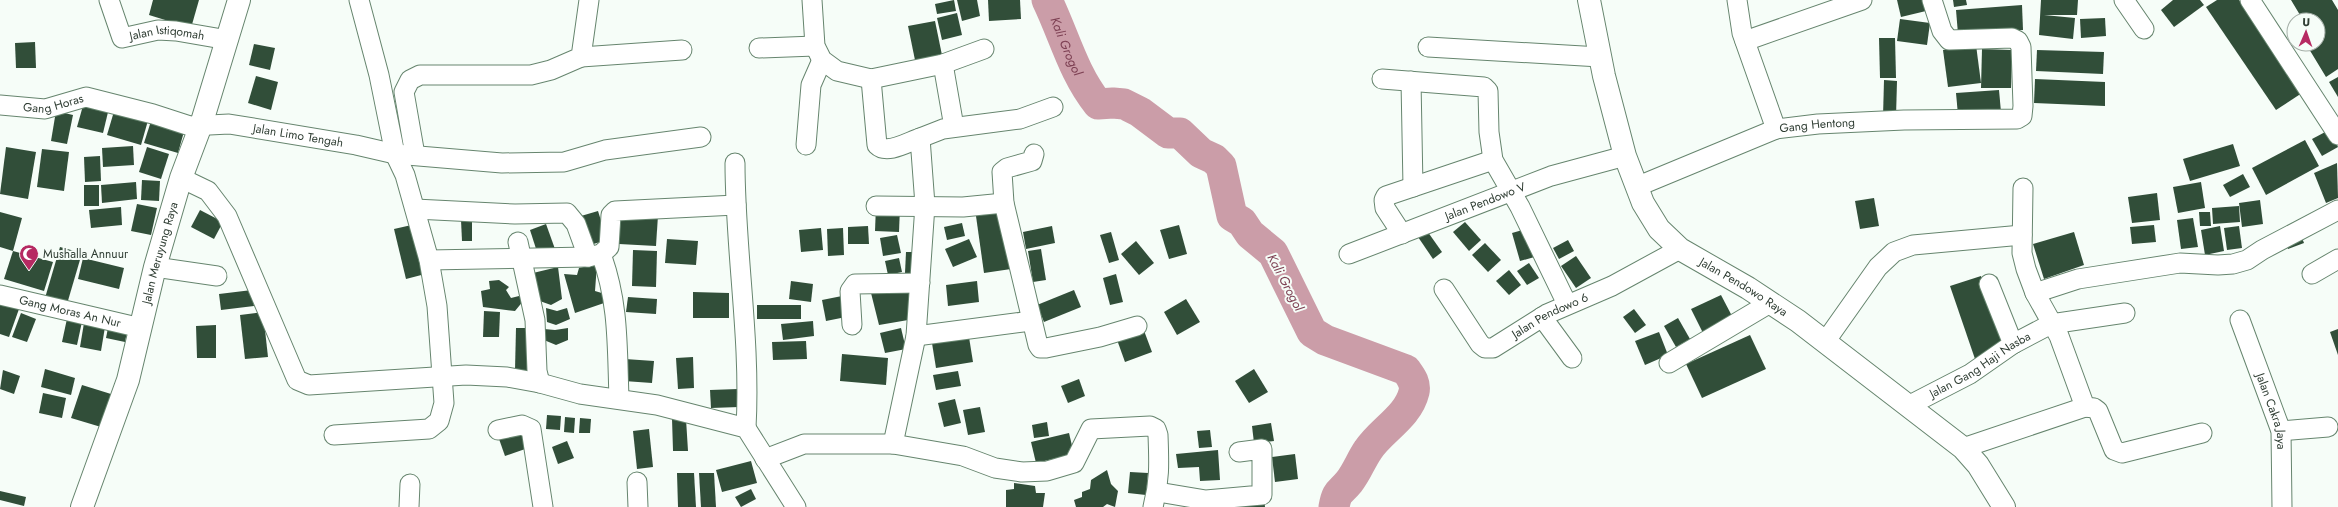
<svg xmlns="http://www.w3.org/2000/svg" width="2338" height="507" viewBox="0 0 2338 507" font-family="Jost,sans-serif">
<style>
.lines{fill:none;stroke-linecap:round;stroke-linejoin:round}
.river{stroke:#cb9da8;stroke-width:31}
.building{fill:#314e39}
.minor-casing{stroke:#66856e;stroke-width:21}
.tertiary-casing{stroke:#66856e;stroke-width:24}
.secondary-casing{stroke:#66856e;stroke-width:24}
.minor{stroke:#fff;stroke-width:19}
.tertiary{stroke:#fff;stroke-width:22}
.secondary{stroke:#fff;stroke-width:22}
.labels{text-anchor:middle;stroke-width:4;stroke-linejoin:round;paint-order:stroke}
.street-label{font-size:12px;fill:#2f3d33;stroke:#f6fdf8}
.poi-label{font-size:12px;fill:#2f3d33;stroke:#f6fdf8;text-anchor:start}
.water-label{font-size:13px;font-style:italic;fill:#7e4154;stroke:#f6fdf8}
</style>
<rect width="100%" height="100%" fill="#f6fdf8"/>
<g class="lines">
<path class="river" id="s1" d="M1047 0C1064 35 1073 73 1098 104L1113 103 1124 104 1140 112 1168 133H1180L1201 153 1214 159 1221 166 1232 216 1242 222 1250 234 1273 253 1312 332 1325 340 1406 370C1411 377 1416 383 1414 392 1408 417 1381 430 1368 450 1361 460 1357 472 1349 482 1340 493 1337 490 1334 507"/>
</g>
<g class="building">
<polygon points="153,0 199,0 191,28 149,15"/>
<polygon points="954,0 956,11 937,14 935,4"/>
<polygon points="957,0 977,0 980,16 962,21"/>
<polygon points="988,0 1020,0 1021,19 989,21"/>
<polygon points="1897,0 1923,0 1926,11 1901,17"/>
<polygon points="1953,0 1966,0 1967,5 1954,7"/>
<polygon points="2041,0 2078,0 2077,15 2044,15 2075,18 2073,39 2039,35"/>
<polygon points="2173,0 2200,0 2204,5 2174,27 2161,10"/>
<polygon points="2217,0 2239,0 2302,93 2276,110 2206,7"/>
<polygon points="2291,0 2332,0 2338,10 2338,69 2326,77 2306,44 2318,44 2318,20 2303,20"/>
<polygon points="2022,5 2023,30 1958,34 1956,10"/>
<polygon points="957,13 962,35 942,40 937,18"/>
<polygon points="2105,18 2106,36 2081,38 2080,19"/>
<polygon points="1900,19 1930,23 1927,45 1897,41"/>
<polygon points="935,21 943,60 916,65 908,26"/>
<polygon points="1879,38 1895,38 1896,78 1880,78"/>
<polygon points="35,42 36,68 16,68 15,43"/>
<polygon points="254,44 275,48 270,70 249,65"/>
<polygon points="1976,45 1981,83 1948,87 1943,50"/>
<polygon points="1982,49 2012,50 2011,88 1981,88"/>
<polygon points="2037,50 2104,52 2103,74 2036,71"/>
<polygon points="256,76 278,82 271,110 248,103"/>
<polygon points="2338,77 2338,97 2329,82"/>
<polygon points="2035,79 2105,82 2105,106 2034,103"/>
<polygon points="1884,80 1897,81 1896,117 1883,117"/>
<polygon points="1999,90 2001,112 1958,115 1956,93"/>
<polygon points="84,102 109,108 103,133 77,127"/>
<polygon points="115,108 149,117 141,145 107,135"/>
<polygon points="56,111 73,115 67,144 51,141"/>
<polygon points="152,118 185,128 178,153 144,143"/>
<polygon points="2329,130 2338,147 2322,156 2312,139"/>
<polygon points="2305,140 2319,166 2266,195 2252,168"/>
<polygon points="2233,144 2240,166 2190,181 2183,159"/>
<polygon points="133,146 134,165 103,167 102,148"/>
<polygon points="6,147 36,152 28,199 0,194"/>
<polygon points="147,147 169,154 161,179 139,172"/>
<polygon points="42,149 69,152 64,191 37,187"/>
<polygon points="100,156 101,181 85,182 84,157"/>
<polygon points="2337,163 2338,198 2326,203 2314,173"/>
<polygon points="2243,174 2250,187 2230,197 2223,185"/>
<polygon points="142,180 160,181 159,201 141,200"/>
<polygon points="136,182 137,199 102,203 101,185"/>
<polygon points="2201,182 2205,208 2178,213 2173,187"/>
<rect x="84" y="185" width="15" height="21"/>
<polygon points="2157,193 2160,220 2132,223 2128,197"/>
<polygon points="1874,198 1879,226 1860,229 1855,201"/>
<polygon points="2260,200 2263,224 2242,227 2239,203"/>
<polygon points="137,204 157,208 151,235 131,231"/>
<polygon points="876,206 900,207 899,232 875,231"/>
<polygon points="2239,206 2240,222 2213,224 2212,208"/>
<polygon points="121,207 122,225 91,228 89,210"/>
<polygon points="200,210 223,222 214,239 191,227"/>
<polygon points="598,211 607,240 590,245 581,216"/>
<polygon points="0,212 22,218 13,251 0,247"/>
<polygon points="1004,212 1011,269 984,273 976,216"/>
<polygon points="2199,212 2210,212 2211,226 2200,226"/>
<polygon points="621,213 658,215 656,246 619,244"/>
<polygon points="2193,218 2198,247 2181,249 2177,220"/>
<polygon points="472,219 472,241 462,241 461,220"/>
<polygon points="1465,222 1481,240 1469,251 1453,232"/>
<polygon points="962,223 965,236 947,240 944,227"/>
<polygon points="416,224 429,273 406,279 394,229"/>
<polygon points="546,224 555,249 538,255 530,230"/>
<polygon points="1179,225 1187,254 1169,259 1160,230"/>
<polygon points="2154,225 2156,242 2132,244 2130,227"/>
<polygon points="868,226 869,244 848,244 848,227"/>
<polygon points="1052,226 1055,243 1026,249 1023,232"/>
<polygon points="2220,226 2224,251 2205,255 2201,230"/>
<polygon points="2239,226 2242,248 2227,250 2224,228"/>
<polygon points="821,228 823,250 801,252 799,230"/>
<polygon points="843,228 844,255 828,256 827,229"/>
<polygon points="1425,228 1442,252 1433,259 1416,234"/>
<polygon points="1530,228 1538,256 1520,261 1512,233"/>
<polygon points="1111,232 1119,260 1109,263 1100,235"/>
<polygon points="2074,232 2084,265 2044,279 2033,244"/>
<polygon points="2300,233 2304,243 2288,249 2284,239"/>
<polygon points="897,235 901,253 883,256 880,238"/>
<polygon points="667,239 698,241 696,265 665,263"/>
<polygon points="969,239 977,257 953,267 945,249"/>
<polygon points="1568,240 1574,251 1559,259 1553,248"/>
<polygon points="1136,241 1154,263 1139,275 1121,254"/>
<polygon points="1485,243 1501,260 1488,272 1472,255"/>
<polygon points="60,247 82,253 67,304 45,298"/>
<polygon points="1041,249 1046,280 1033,282 1028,251"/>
<polygon points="633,250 657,251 656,287 632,286"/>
<polygon points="13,251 53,262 44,291 4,279"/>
<polygon points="906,252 920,252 920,273 905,273"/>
<polygon points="1576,256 1591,278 1576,288 1561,266"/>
<polygon points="83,258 124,268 119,289 78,279"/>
<polygon points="899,258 902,272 888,275 885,261"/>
<polygon points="1529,263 1539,278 1527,285 1517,271"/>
<polygon points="597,264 595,291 605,294 607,302 575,313 564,274 577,275 579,268"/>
<polygon points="558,267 562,299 551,305 537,300 533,273"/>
<polygon points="1509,270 1521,285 1509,295 1496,281"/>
<polygon points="1116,274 1123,302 1110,305 1103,278"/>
<polygon points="1981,276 2005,349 1975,359 1950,286"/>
<polygon points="499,280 509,287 506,290 511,298 519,296 524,300 515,311 483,307 481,291 490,289 489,281"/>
<polygon points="791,281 813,284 811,302 789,299"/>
<polygon points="977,281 979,302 948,306 946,285"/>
<polygon points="909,288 914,319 879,325 871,293"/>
<polygon points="252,290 254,306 221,310 219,294"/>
<polygon points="1074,290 1081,307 1044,322 1037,305"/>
<polygon points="693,292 729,293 729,318 693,318"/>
<polygon points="1721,295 1733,318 1703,333 1691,309"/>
<polygon points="842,296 846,317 826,321 822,300"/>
<polygon points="628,297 657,299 656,314 626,312"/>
<polygon points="1186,299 1200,322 1177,335 1164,312"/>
<polygon points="0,303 19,309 9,337 0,334"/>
<rect x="757" y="305" width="44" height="14"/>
<polygon points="546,308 557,311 567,308 570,319 556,325 547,322"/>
<polygon points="1634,309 1646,325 1635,333 1623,317"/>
<polygon points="484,311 500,312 499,337 483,337"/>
<polygon points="263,312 268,357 245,359 240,315"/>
<polygon points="21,313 36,319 27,342 12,337"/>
<polygon points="68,314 83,317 77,345 62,342"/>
<polygon points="85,317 106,321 101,351 80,347"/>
<polygon points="1678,318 1690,339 1676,347 1664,326"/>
<polygon points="813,321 814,336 783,340 781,324"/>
<polygon points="109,323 128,327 125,342 106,338"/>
<polygon points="216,325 216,358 197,358 196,326"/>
<polygon points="516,328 534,328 533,370 515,370"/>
<polygon points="568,328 568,340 556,345 544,340 544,329 555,330"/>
<polygon points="901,328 906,349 885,353 880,333"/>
<polygon points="1143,328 1152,352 1125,362 1116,337"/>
<polygon points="2338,329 2338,355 2330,332"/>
<polygon points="968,331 973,362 936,368 931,337"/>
<polygon points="1659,332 1668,355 1645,365 1635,341"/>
<polygon points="1750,335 1766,369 1702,398 1686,364"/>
<polygon points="806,341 807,359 773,360 772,342"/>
<polygon points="842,354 888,358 886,385 840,381"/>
<polygon points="693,357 694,388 678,389 676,358"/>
<polygon points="625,359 654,361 652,383 624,381"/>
<polygon points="45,369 75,378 71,395 41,387"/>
<polygon points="1254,369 1268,392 1249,403 1235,381"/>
<polygon points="3,370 20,376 14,394 0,389"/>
<polygon points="958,371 961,386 936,390 933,375"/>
<polygon points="1079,379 1085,396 1068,403 1061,386"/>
<polygon points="82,385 111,394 101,427 71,418"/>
<polygon points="738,389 739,407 711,408 710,390"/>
<polygon points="43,393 66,398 62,418 39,413"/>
<polygon points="955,399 961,423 944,427 938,403"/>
<polygon points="980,407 985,432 968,435 963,410"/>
<polygon points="547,415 561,416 560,430 546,429"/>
<polygon points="565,417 575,418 574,433 564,432"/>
<polygon points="580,418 591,419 590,433 579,433"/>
<polygon points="672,419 686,419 688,451 673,451"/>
<polygon points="1047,422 1049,436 1034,438 1032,425"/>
<polygon points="1271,423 1274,441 1254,443 1252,426"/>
<polygon points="649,429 653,467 637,469 633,431"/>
<polygon points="1210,430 1212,447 1199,448 1197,431"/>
<polygon points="522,431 528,448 505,456 499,439"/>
<polygon points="1069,433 1074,454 1036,463 1031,442"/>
<polygon points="567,441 574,458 558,464 552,447"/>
<polygon points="1218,450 1220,480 1200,481 1199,467 1178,468 1176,454"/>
<polygon points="1295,454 1298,479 1275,482 1272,457"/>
<polygon points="751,461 757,483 722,492 716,470"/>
<polygon points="1107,470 1111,484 1118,491 1115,507 1107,504 1103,507 1076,507 1074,500 1082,497 1082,492 1090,489 1091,480"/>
<polygon points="1130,472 1148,473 1146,495 1128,493"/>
<polygon points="677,473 694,473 696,507 678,507"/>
<polygon points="699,473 714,473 716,507 701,507"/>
<polygon points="1014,483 1035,486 1036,493 1045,493 1043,507 1006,507 1006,490 1014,489"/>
<polygon points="751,489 756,499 741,507 735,497"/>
<polygon points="0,491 26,497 24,506 0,500"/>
<polygon points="1264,499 1265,507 1241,507 1240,503"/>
</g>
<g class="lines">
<g class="minor-casing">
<g id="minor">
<path id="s2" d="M109 0 122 38 158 30 176 31 228 40"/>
<polyline points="812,0 815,46 822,60 837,71 871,79 943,64 984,49"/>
<polyline points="1737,0 1742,33 1776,129"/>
<polyline points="2124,0 2144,29"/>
<polyline points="2250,0 2338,135"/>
<polyline points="1745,41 1862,0"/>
<polyline points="1428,47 1600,57"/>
<polyline points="759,48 815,46"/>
<polyline points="581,57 682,50"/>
<polyline points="943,64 954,127"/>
<path d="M871 79 877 145C887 155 908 142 920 138L925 205 916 336 893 444"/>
<polyline points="1382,79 1484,87 1488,91 1489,132 1493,160 1520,207 1567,304"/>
<polyline points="1411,81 1413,187"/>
<path id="s3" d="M0 105 45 109 86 97 153 114 190 126 229 124 356 145 395 154 502 163 564 162 605 150 701 137"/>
<polyline points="920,138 943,129 1020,119 1053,107"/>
<polyline points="806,145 811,85 822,60"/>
<polyline points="1034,154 1032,161 1007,168 1002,172 1004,203 1038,345 1040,348 1046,348 1100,337 1137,326"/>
<polyline points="415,155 404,92 410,80 420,75 531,75 551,70 581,57 589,0"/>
<path d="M735 163C735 251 751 339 746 428"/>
<polyline points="181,178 208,191 227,216 297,380 309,385 466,375 507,377 540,383 580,394 657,405 746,428 796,507"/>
<path id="s4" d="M1636 187 1776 129 1818 124 1904 120 2017 119 2022 116 2023 106 2021 47 2018 41 2012 38 1949 40 1942 31 1932 0"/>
<polyline points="2023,188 2022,253 2026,269 2035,293 2059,336 2085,407 2094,408 2098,411 2114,450 2122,453 2202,433"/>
<polyline points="876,206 963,207 1004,203"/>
<polyline points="415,209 515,214 567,213 576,224 588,257"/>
<polyline points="1402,234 1385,208 1384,200 1386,196 1493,160"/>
<polyline points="518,242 535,320 537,371 540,383"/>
<path d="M601 254C619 303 617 346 619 398"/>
<path id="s5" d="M1349 254 1551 176 1625 156"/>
<polyline points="429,260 588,257 601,254 609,247 611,215 615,211 736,205"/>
<polyline points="155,267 217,276"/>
<polyline points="2312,274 2338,259"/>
<polyline points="1989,284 2013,344"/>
<path id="s6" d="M1444 289 1480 344 1485 348H1493L1547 314 1612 286 1680 249"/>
<polyline points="2035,293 2078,279 2180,263 2218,265 2233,264 2247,260 2262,250 2338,210"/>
<path id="s7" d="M0 295 141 328"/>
<polyline points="1542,317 1572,358"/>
<path id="s8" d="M2240 320 2281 431 2282 507"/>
<polyline points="852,325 850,291 855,284 920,283"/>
<polyline points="916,336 1031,321"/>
<polyline points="1825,342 1878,267 1894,252 1913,245 2022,235"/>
<polyline points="1669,363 1770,303"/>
<path id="s9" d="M1908 406 1970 374 2013 344 2051 324 2125 313"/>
<polyline points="498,430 522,425 531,429 543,507"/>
<polyline points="2281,431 2328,427"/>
<polyline points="334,435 429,429 439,421 444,403 437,306 429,260 405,175 395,154 379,75 359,0"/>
<polyline points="1963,448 2085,407"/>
<path d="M765 459 804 444H893L963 456 995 468 1022 472 1047 471 1074 463 1091 429 1150 426 1156 429 1158 435C1159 462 1160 480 1153 507"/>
<polyline points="637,482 638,507"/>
<polyline points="1158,492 1206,500 1262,495 1262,449 1239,452"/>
<polyline points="409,507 410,484"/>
</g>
</g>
<g class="tertiary-casing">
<g id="tertiary">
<path id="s10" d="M1589 0 1604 76 1625 156 1643 203 1659 229 1680 249 1748 288 1798 321 1963 448 1978 465 2004 507"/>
</g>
</g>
<g class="secondary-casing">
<g id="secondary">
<path id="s11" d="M82 507 128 380 155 267 181 178 201 125 239 0"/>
</g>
</g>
<use href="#minor" class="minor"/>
<use href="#tertiary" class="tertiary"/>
<use href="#secondary" class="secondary"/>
</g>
<defs>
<g id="mosque-pin" transform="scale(1)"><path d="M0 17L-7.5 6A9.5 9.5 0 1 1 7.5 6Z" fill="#b62a62" stroke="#f6fdf8"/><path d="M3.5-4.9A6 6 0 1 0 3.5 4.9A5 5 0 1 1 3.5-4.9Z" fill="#fff"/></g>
</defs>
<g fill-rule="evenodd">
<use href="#mosque-pin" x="29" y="254"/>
</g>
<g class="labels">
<g class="street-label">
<text dy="4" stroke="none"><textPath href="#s2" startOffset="86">Jalan Istiqomah</textPath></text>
<text dy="4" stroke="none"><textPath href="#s3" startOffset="54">Gang Horas</textPath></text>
<text dy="4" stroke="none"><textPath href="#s4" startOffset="193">Gang Hentong</textPath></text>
<text dy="4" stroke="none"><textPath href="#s3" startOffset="305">Jalan Limo Tengah</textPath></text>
<text dy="4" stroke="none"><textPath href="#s5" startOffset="146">Jalan Pendowo V</textPath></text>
<text dy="4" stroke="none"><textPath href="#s11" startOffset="266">Jalan Meruyung Raya</textPath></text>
<text dy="4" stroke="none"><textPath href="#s10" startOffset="344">Jalan Pendowo Raya</textPath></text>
<text dy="4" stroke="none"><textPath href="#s7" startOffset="72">Gang Moras An Nur</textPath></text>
<text dy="4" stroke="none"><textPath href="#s6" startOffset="146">Jalan Pendowo 6</textPath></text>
<text dy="4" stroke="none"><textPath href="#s9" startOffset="83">Jalan Gang Haji Nasba</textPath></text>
<text dy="4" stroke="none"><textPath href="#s8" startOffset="97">Jalan Cakra Jaya</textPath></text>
</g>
<g class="poi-label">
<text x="43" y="258">Mushalla Annuur</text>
</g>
<g class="water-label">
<text dy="5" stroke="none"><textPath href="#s1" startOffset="50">Kali Grogol</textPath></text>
<text transform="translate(1286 282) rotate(62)" y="5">Kali Grogol</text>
</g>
</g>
<g transform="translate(2306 32) rotate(2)"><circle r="19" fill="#f6fdf8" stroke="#a6b0a9"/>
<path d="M0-3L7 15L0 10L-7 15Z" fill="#b62a62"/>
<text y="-6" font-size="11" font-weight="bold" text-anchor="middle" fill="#2f3d33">U</text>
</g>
</svg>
